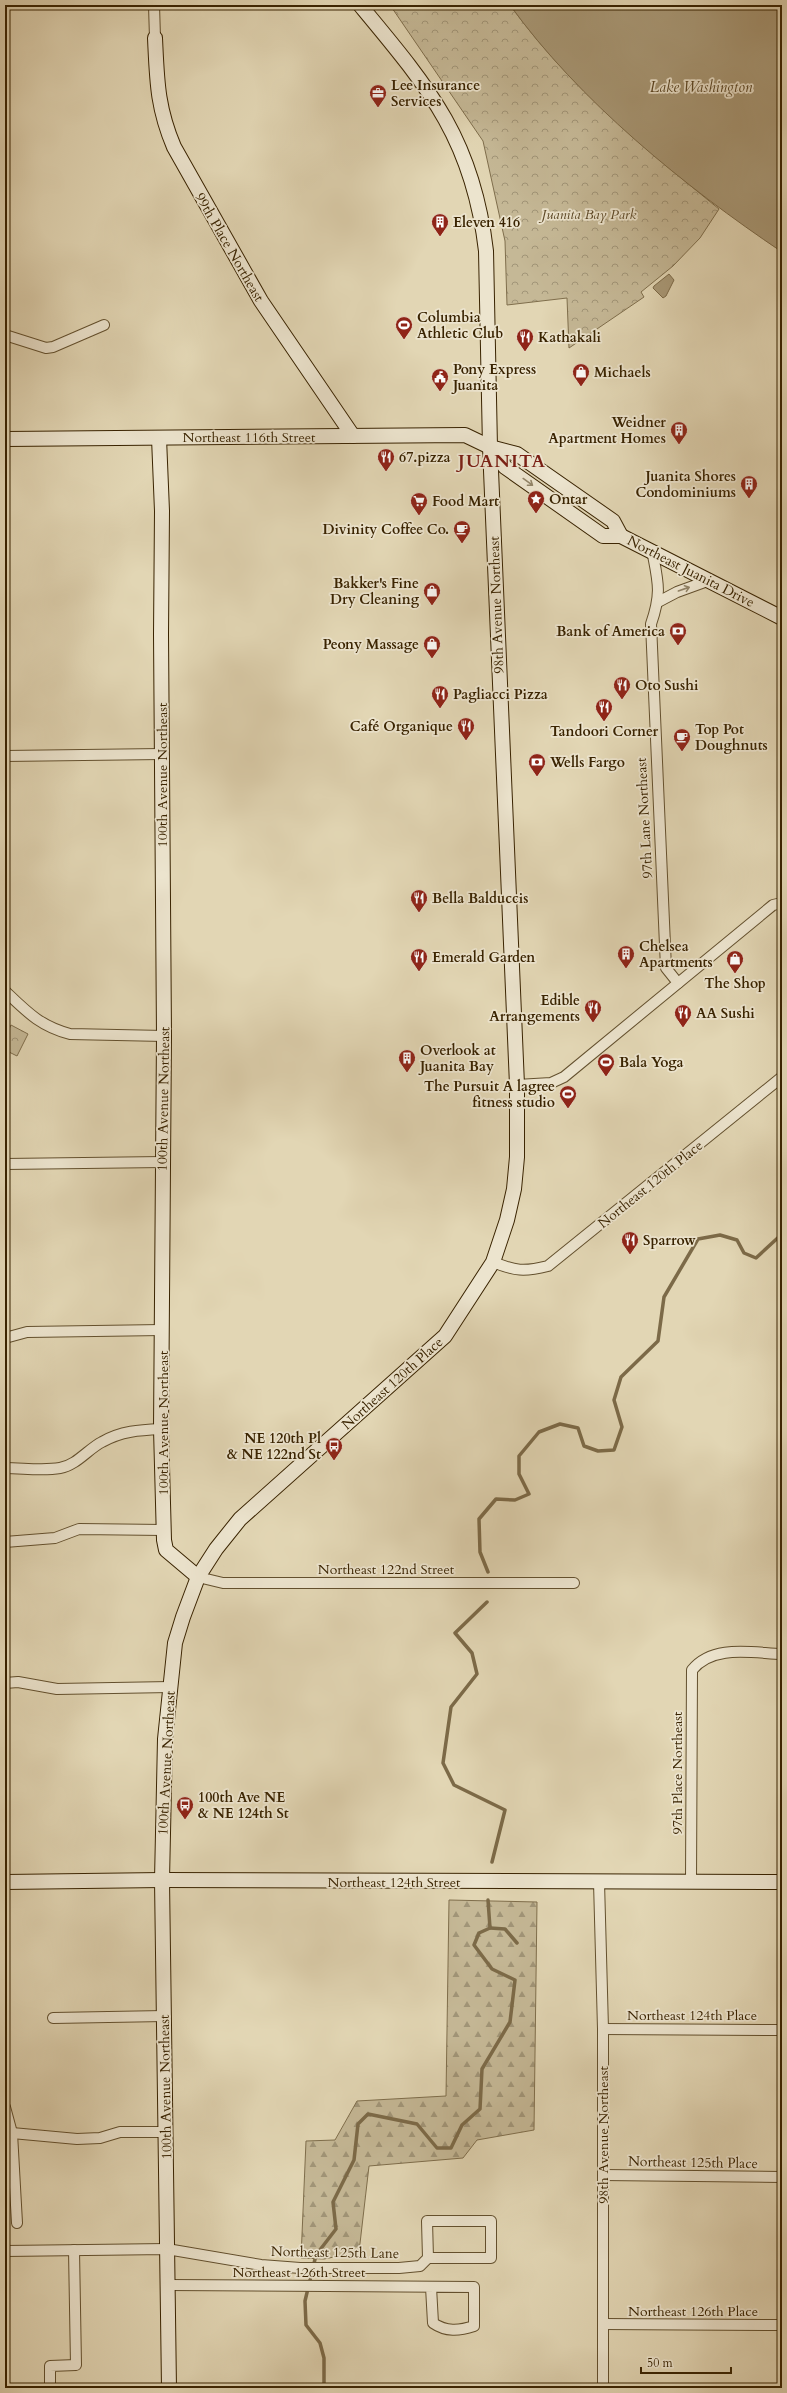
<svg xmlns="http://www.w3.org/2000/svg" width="787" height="2393" viewBox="0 0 787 2393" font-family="Cardo,serif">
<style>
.forest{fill:url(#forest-firs);stroke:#7f6e4c}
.park{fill:url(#park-crowns);stroke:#7f6e4c}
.water{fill:#a99977;stroke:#7c6a48}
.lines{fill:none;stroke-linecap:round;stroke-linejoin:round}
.stream{stroke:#7c6a48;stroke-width:3.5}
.street-casing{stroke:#63502e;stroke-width:12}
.secondary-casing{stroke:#392301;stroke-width:16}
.street{stroke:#ece4ce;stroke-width:10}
.secondary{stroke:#ece4ce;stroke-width:14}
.oneway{stroke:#928468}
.labels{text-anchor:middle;stroke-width:3.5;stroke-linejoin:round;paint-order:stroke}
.poi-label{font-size:14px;font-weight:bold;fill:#392301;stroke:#ece4ce;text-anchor:start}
.park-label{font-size:14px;font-style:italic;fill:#5c4826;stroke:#ece4ce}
.street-label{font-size:14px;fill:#392301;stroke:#ece4ce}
.water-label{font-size:15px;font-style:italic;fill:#5b4624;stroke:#ece4ce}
.district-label{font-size:18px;font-weight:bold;letter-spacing:1px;fill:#7a1f14;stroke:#ece4ce}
</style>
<defs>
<pattern id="forest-firs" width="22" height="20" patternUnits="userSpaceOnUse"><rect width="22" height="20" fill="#c5b896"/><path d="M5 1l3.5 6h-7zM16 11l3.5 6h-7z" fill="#a19578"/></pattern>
<pattern id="park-crowns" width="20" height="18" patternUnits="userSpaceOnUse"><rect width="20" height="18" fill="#c5b896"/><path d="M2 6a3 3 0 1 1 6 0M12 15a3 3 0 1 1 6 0" fill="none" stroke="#a19578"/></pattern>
</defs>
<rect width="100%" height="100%" fill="#e2d6b4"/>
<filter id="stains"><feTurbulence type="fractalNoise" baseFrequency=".005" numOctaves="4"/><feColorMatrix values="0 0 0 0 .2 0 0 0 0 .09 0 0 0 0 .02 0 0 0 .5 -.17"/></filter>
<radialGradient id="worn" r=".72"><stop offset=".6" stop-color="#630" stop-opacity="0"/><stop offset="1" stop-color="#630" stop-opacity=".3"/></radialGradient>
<polygon class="forest" points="449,1900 537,1902 534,2130 477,2140 463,2158 369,2166 359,2252 324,2259 301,2258 306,2141 335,2140 357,2101 446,2096"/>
<g class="park">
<path d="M390 5H510C567 84 644 148 719 209L700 238 673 266 641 292 644 297 569 348 567 298 507 305 505 241 483 141Z"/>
<polygon points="11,1025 28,1034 17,1056 5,1050 5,1037"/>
</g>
<g class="water">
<path d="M510 5H782V252C685 187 578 100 510 5Z"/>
<polygon points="669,274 674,280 666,296 663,298 653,288 654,286"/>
</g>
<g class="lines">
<g class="stream">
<polyline points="488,1572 480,1552 479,1519 496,1499 515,1500 529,1494 519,1474 519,1456 539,1432 560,1424 578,1428 584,1446 598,1451 614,1450 622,1427 614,1400 621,1377 658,1341 664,1297 698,1239 720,1235 737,1240 744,1253 756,1258 782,1234"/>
<polyline points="487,1602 455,1633 472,1653 477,1674 451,1707 443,1763 454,1785 505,1810 492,1862"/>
<polyline points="490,1928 505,1929 517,1943"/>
<polyline points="324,2388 324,2358 320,2343 306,2325 305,2301 316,2255 336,2229 333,2202 354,2160 358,2124 368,2114 417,2124 437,2148 451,2148 462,2125 480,2109 482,2069 510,2022 515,1980 492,1969 474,1945 479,1933 490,1928 488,1900"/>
</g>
<g class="street-casing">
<g id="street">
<polyline points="154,5 155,38"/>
<polyline points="5,335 46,348 53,347 104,325"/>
<path d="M652 550C658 582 662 592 651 624L666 968 678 983"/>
<polyline points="658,602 677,592 710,580"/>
<polyline points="5,756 161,754"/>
<path d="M5 991C27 1012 40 1026 70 1034L164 1036"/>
<polyline points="517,1085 551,1083 564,1077 773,905 782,903"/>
<polyline points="5,1164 163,1162"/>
<path d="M493 1262C515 1271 524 1272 548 1266L782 1077"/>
<polyline points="5,1338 27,1332 162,1330"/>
<path d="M5 1468C23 1468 43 1471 60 1468 77 1465 88 1449 102 1442 121 1431 140 1430 161 1429"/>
<polyline points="5,1542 55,1538 79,1529 164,1530"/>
<polyline points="198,1577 223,1583 574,1583"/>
<polyline points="5,1683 18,1682 57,1689 170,1687"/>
<polyline points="599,1882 603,2029 603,2388"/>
<path d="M691 1882 692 1670C713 1644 752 1653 782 1654"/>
<polyline points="53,2018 164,2016"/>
<polyline points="603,2029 782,2030"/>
<polyline points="5,2107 12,2133 17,2223"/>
<polyline points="12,2133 77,2139 100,2138 120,2132 166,2132"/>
<polyline points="603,2175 782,2177"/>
<polyline points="5,2251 167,2249 261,2265 300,2268 399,2268 420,2266 428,2258 491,2258 491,2221 427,2221 428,2258"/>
<path d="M168 2285 474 2287V2326C459 2331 446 2332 433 2323L431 2287"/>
<polyline points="603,2324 782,2325"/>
<polyline points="50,2388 50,2366 76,2365 74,2250"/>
</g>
</g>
<g class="secondary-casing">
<g id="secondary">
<path d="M155 38C157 80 157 107 174 147L261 301 353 436"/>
<polyline points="159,438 162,511 161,634 164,1036 161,1429 164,1540 166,1550 198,1577"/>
<polyline points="5,439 465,435 490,447 517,454 613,521 621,536"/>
<polyline points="490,447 505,467 603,536 621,536 782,618"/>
<polyline points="5,1882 162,1880 782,1882"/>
<path d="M169 2388 162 1880 165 1739 175 1643 183 1617 198 1577 216 1549 240 1519 445 1336 493 1262 507 1220 514 1189 517 1157V1085L490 447 486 251C473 139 429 88 360 5"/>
</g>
</g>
<use href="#street" class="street"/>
<use href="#secondary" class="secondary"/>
</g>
<defs><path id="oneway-shaft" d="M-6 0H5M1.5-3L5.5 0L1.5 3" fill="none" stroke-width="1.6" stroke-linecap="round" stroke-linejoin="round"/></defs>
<g class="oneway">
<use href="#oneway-shaft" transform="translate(528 482) rotate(36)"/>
<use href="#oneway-shaft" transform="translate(684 589) rotate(-19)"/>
</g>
<defs>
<g id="office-pin" transform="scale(0.9)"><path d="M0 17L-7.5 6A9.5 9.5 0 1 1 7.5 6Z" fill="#8f2418" stroke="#ece4ce"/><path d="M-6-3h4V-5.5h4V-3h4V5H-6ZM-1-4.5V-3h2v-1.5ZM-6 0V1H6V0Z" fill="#fff"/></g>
<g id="building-pin" transform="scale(0.9)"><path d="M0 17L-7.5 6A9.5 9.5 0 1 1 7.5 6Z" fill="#8f2418" stroke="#ece4ce"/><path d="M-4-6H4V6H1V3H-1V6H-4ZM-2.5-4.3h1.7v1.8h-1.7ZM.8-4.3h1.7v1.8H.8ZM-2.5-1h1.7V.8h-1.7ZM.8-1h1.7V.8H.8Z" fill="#fff"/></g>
<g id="stadium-pin" transform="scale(0.9)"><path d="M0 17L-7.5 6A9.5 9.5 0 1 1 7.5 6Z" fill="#8f2418" stroke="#ece4ce"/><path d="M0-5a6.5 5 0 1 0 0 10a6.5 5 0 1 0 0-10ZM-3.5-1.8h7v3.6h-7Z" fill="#fff"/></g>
<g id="restaurant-pin" transform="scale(0.9)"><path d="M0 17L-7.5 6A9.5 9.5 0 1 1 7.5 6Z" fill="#8f2418" stroke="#ece4ce"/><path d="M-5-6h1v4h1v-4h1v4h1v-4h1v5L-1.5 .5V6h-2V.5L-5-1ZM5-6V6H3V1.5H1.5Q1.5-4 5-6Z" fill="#fff"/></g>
<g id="shop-pin" transform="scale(0.9)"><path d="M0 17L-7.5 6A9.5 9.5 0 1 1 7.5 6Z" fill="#8f2418" stroke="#ece4ce"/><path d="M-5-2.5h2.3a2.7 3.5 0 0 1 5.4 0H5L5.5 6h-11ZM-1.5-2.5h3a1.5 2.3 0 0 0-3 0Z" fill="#fff"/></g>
<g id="civic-pin" transform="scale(0.9)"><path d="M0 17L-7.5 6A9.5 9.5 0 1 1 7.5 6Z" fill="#8f2418" stroke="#ece4ce"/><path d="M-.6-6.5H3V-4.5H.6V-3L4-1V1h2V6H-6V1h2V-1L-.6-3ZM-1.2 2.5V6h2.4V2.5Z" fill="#fff"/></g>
<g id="sight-pin" transform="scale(0.9)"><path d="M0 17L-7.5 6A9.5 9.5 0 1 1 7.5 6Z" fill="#8f2418" stroke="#ece4ce"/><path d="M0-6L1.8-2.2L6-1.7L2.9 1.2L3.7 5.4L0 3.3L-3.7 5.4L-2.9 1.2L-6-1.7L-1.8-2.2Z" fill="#fff"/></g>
<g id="supermarket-pin" transform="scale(0.9)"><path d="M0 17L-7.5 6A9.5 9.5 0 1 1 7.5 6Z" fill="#8f2418" stroke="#ece4ce"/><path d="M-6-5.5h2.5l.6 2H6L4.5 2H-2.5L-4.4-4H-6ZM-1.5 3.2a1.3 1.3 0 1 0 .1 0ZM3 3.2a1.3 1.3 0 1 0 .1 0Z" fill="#fff"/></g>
<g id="cafe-pin" transform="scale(0.9)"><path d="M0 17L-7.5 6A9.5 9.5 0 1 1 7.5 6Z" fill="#8f2418" stroke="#ece4ce"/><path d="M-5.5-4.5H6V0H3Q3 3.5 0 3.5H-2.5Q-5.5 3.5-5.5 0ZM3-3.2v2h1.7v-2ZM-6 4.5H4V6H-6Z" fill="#fff"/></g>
<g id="bank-pin" transform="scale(0.9)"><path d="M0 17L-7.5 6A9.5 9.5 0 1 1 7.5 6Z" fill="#8f2418" stroke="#ece4ce"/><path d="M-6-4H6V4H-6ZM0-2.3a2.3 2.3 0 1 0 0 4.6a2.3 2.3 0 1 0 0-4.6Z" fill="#fff"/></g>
<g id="bus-pin" transform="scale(0.9)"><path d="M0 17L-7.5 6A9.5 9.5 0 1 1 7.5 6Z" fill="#8f2418" stroke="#ece4ce"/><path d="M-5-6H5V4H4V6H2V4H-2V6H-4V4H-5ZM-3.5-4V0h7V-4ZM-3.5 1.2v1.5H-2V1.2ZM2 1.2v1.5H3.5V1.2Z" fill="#fff"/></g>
</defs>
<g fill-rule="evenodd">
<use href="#office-pin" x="378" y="93"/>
<use href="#building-pin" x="440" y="222"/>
<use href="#stadium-pin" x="404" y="325"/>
<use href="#restaurant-pin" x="525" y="337"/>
<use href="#shop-pin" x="581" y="372"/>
<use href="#civic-pin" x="440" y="377"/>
<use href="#building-pin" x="679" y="430"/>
<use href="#restaurant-pin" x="386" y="457"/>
<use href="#building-pin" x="749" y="484"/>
<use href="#sight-pin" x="536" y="499"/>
<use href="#supermarket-pin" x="419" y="501"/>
<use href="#cafe-pin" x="462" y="529"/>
<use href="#shop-pin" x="432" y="591"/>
<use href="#bank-pin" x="678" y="631"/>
<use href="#shop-pin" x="432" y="644"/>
<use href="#restaurant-pin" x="622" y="685"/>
<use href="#restaurant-pin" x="440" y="694"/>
<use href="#restaurant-pin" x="604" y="707"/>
<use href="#restaurant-pin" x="466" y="726"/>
<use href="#cafe-pin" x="682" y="737"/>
<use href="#bank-pin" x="537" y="762"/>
<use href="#restaurant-pin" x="419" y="898"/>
<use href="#building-pin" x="626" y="954"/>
<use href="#restaurant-pin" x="419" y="957"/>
<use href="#shop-pin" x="735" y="959"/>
<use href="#restaurant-pin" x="593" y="1008"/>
<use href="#restaurant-pin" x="683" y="1013"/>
<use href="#building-pin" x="407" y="1058"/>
<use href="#stadium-pin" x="606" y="1062"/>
<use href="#stadium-pin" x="568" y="1094"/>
<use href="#restaurant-pin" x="630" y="1240"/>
<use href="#bus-pin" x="334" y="1446"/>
<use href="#bus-pin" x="185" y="1805"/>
</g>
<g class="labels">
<g class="poi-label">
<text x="391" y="90">Lee Insurance<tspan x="391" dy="16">Services</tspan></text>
<text x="453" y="227">Eleven 416</text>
<text x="417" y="322">Columbia<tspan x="417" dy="16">Athletic Club</tspan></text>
<text x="538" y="342">Kathakali</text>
<text x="453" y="374">Pony Express<tspan x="453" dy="16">Juanita</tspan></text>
<text x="594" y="377">Michaels</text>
<text x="666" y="427" text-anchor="end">Weidner<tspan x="666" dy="16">Apartment Homes</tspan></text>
<text x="399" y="462">67.pizza</text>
<text x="736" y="481" text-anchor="end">Juanita Shores<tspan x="736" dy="16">Condominiums</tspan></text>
<text x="549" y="504">Ontar</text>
<text x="432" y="506">Food Mart</text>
<text x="449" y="534" text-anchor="end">Divinity Coffee Co.</text>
<text x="419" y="588" text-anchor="end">Bakker's Fine<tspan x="419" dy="16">Dry Cleaning</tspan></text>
<text x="665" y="636" text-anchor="end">Bank of America</text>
<text x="419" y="649" text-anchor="end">Peony Massage</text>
<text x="635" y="690">Oto Sushi</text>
<text x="453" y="699">Pagliacci Pizza</text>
<text x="453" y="731" text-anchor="end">Café Organique</text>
<text x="695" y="734">Top Pot<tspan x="695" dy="16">Doughnuts</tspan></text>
<text x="604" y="736" text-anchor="middle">Tandoori Corner</text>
<text x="550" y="767">Wells Fargo</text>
<text x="432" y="903">Bella Balduccis</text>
<text x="639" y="951">Chelsea<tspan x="639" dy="16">Apartments</tspan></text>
<text x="432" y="962">Emerald Garden</text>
<text x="735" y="988" text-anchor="middle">The Shop</text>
<text x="580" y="1005" text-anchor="end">Edible<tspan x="580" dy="16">Arrangements</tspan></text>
<text x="696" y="1018">AA Sushi</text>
<text x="420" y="1055">Overlook at<tspan x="420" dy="16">Juanita Bay</tspan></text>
<text x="619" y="1067">Bala Yoga</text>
<text x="555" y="1091" text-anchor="end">The Pursuit A lagree<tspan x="555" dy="16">fitness studio</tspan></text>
<text x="643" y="1245">Sparrow</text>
<text x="321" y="1443" text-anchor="end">NE 120th Pl<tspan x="321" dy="16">&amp; NE 122nd St</tspan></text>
<text x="198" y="1802">100th Ave NE<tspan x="198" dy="16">&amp; NE 124th St</tspan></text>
</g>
<g class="park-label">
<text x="589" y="219">Juanita Bay Park</text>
</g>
<g class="street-label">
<text transform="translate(230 247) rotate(60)" y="5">99th Place Northeast</text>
<text x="249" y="442">Northeast 116th Street</text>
<text transform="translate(691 571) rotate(27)" y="5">Northeast Juanita Drive</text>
<text transform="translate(496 605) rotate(-92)" y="5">98th Avenue Northeast</text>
<text transform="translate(162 775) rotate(-90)" y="5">100th Avenue Northeast</text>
<text transform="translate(644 818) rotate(-93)" y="5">97th Lane Northeast</text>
<text transform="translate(163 1099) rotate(-89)" y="5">100th Avenue Northeast</text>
<text transform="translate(650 1184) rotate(-39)" y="5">Northeast 120th Place</text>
<text transform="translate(392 1383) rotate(-42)" y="5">Northeast 120th Place</text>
<text transform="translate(163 1423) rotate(-90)" y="5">100th Avenue Northeast</text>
<text x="386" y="1574">Northeast 122nd Street</text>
<text transform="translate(166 1763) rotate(-87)" y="5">100th Avenue Northeast</text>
<text transform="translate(677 1773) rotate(-90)" y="5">97th Place Northeast</text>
<text x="394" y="1887">Northeast 124th Street</text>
<text x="692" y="2020">Northeast 124th Place</text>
<text transform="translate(165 2087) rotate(-91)" y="5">100th Avenue Northeast</text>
<text transform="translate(603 2135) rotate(-90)" y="5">98th Avenue Northeast</text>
<text transform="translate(693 2162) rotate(1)" y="5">Northeast 125th Place</text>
<text transform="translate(335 2252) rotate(1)" y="5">Northeast 125th Lane</text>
<text x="299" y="2277">Northeast 126th Street</text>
<text x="693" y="2316">Northeast 126th Place</text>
</g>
<g class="water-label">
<text x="701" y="92">Lake Washington</text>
</g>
<g class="district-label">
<text x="502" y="467">JUANITA</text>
</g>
</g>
<rect width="787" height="2393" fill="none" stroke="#e2d6b4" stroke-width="20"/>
<rect x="6" y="6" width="775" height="2381" fill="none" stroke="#392301" stroke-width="2"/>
<rect x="10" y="10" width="767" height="2373" fill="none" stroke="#392301"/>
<path d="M641 2367v6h90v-6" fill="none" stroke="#392301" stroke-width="2"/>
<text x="647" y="2367" font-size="12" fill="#392301" stroke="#ece4ce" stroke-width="3" paint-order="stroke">50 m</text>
<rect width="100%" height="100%" filter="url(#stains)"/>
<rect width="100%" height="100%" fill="url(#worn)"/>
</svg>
